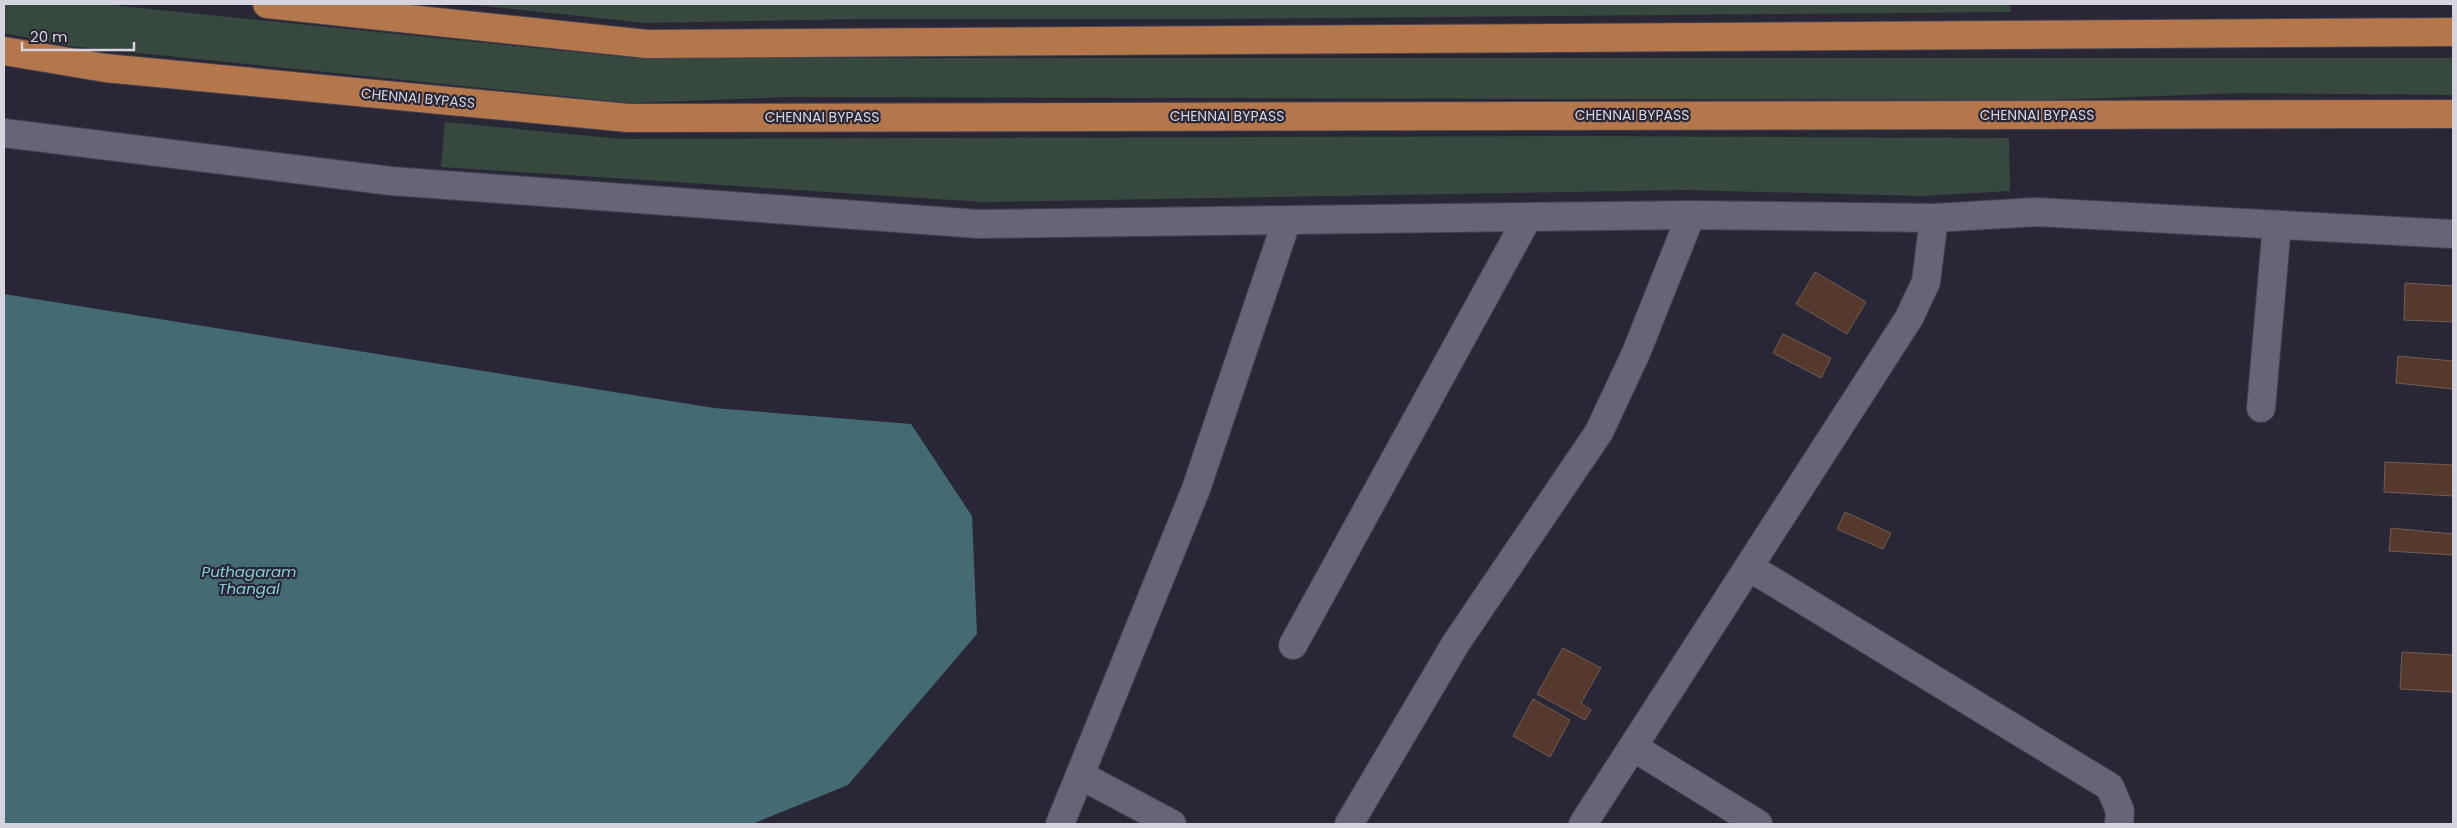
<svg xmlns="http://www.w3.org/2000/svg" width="2457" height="828" viewBox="0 0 2457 828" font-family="Poppins,sans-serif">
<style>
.green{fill:#37493e}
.water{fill:#446a73}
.building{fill:#56392d;stroke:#705d54}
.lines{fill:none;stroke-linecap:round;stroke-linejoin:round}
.street-casing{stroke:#454250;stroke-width:30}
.secondary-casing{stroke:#454250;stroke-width:30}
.highway-casing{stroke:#454250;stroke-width:30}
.street{stroke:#676477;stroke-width:28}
.secondary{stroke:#676477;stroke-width:28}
.highway{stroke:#b4764b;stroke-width:28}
.labels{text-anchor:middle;stroke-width:4.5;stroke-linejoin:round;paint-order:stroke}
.street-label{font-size:14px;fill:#d6d5df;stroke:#292736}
.water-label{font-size:15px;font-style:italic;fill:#84ccdd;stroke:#292736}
</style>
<rect width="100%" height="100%" fill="#292736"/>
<g class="green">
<polygon points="4,4 101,4 634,58 2453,58 2453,95 2241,93 2048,100 790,97 631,103 70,46 4,33"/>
<polygon points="464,4 2010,4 2011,12 1220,19 860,19 646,23"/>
<polygon points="445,122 621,139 1569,136 2009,138 2010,191 1921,196 1685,190 983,202 441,167"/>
</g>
<polygon class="water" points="4,294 714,408 911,424 972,516 977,634 848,785 752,824 4,824"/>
<g class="building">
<polygon points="1815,272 1866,302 1847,334 1796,304"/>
<polygon points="2405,283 2453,286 2453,322 2404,320"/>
<polygon points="1783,334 1831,358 1821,378 1773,353"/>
<polygon points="2398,356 2453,361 2453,389 2396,383"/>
<polygon points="2385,462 2453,465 2453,496 2384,492"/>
<polygon points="1845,512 1891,533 1883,549 1837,529"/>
<polygon points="2391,528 2453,534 2453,555 2389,551"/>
<polygon points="1563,648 1601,668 1581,703 1591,710 1585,720 1537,694"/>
<polygon points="2402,652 2453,655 2453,692 2400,689"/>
<polygon points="1533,699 1570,720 1550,757 1513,736"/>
</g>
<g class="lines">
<g class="street-casing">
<g id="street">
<polyline points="2261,408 2277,225"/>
<polyline points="1749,567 2110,787 2120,811 2119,824"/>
<polyline points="1293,645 1528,217"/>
<polyline points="1633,747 1758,824"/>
<polyline points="1080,775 1172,824"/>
<polyline points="1060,824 1196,489 1287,220"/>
<polyline points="1349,824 1456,643 1599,432 1636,353 1691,215"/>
<polyline points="1583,824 1909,318 1926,282 1934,218"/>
</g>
</g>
<g class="secondary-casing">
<polyline id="secondary" points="4,133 391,181 979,224 1691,215 1934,218 2036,212 2453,234"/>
</g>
<g class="highway-casing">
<g id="highway">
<polyline points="267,4 647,44 2453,32"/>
<polyline points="4,51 105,68 628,118 2453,114"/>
</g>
</g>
<use href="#street" class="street"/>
<use href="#secondary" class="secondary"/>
<use href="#highway" class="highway"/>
</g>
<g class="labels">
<g class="street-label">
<text transform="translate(418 98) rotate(5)" y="5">CHENNAI BYPASS</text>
<text x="1632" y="120">CHENNAI BYPASS</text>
<text x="2037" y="120">CHENNAI BYPASS</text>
<text x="1227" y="121">CHENNAI BYPASS</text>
<text x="822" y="122">CHENNAI BYPASS</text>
</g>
<g class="water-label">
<text x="249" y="577">Puthagaram<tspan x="249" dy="17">Thangal</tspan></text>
</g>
</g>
<rect width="2457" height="828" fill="none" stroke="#d6d5df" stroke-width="10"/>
<path d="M22 42v8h112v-8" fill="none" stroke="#d6d5df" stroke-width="2.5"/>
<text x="30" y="42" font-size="15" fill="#d6d5df" stroke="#292736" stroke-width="4" paint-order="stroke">20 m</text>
</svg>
